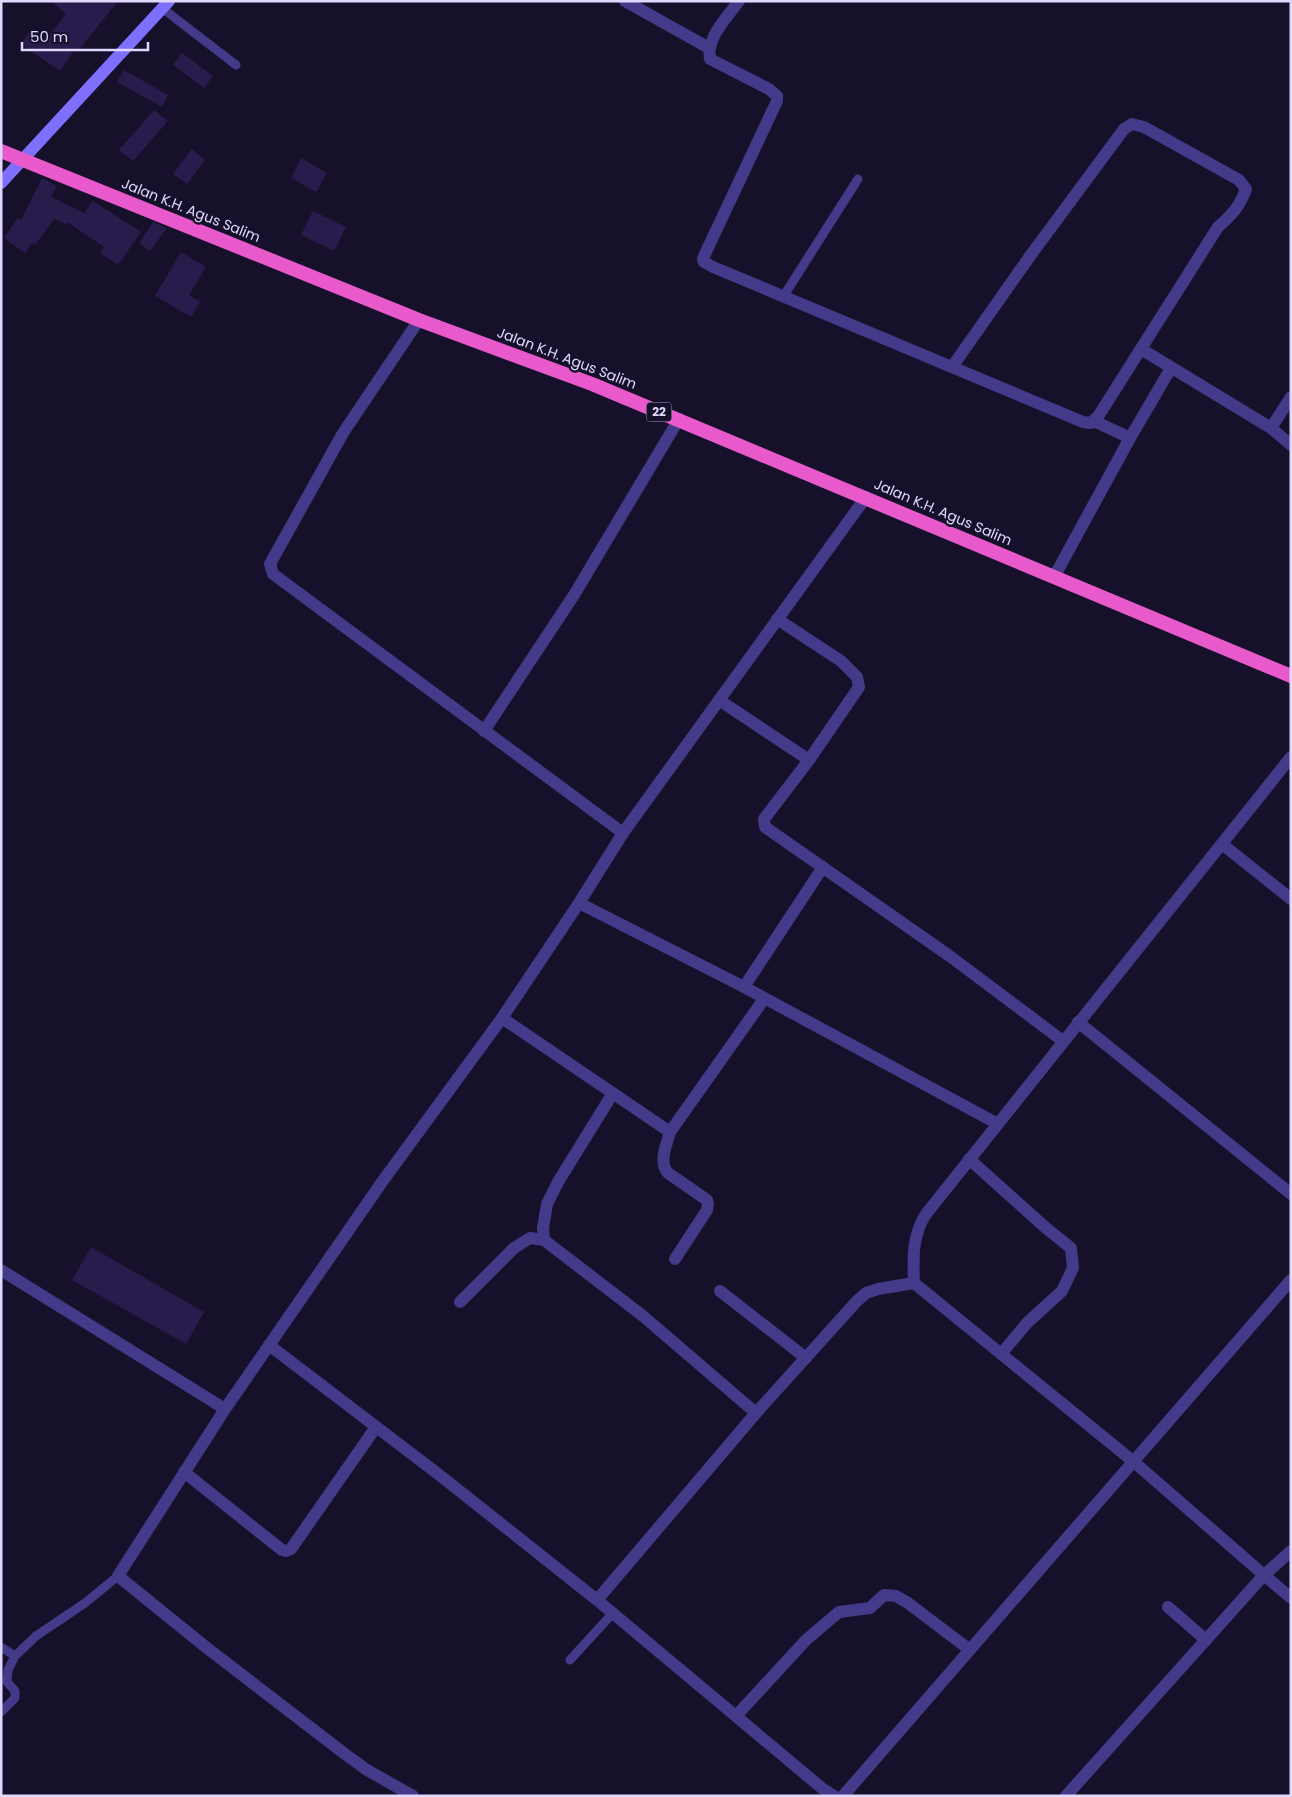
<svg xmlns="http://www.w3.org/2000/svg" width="1292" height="1797" viewBox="0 0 1292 1797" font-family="Poppins,sans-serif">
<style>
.building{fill:#291b4b}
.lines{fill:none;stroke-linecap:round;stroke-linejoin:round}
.service{stroke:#433a89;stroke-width:9}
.minor{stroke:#433a89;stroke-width:12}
.secondary{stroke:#7f6fff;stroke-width:12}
.trunk{stroke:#e859cb;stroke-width:14}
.labels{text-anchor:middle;stroke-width:5;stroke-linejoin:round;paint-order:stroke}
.shield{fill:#16102a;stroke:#a39cbf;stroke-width:1}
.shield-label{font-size:12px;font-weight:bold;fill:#e0d8ff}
.street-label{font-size:14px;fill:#e0d8ff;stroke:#16102a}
</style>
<rect width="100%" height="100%" fill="#16102a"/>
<g class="building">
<polygon points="51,1 118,1 78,51 75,49 60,71 21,44 32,28 47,38 66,14"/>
<polygon points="182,53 213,76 204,88 173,65"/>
<polygon points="124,70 168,95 162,107 117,82"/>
<polygon points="154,110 168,121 133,161 119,150"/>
<polygon points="192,149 205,160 187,184 173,174"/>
<polygon points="301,158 327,173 316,192 291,178"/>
<polygon points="42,178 57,186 51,197 84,213 93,201 141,232 118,265 100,253 104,247 67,222 66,224 54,219 35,245 32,243 25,253 4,238 18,218 21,220"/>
<polygon points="313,211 346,227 334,251 301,235"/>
<polygon points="153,222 167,228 150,251 139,243"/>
<polygon points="181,252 206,267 189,295 200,302 191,317 155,296"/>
<polygon points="91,1247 204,1312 186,1344 72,1280"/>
</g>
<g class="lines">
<g class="service">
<polyline points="162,8 236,65"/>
<polyline points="783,297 858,179"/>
<polyline points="1,1647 15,1656"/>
<polyline points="570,1660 613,1613"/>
<polyline points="1,1712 15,1698 15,1691 7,1682 8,1670 15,1656 36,1636 85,1603 118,1576"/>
</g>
<g class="minor">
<polyline points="625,1 709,48"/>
<path d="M739 1C727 17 706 38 710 59L769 89 777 96V101L705 254 703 259 704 262 713 267 1083 422 1091 423 1099 415 1218 227C1232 215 1240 206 1246 189L1239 180 1144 127 1132 124 1124 129 1030 256 952 367"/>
<polyline points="419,320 343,433 270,564 273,574 623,833"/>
<polyline points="1141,349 1271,428 1291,445"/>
<polyline points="1271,428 1291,397"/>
<polyline points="1130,438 1171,368"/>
<polyline points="1054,577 1130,438 1094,421"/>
<polyline points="777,619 841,661 857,677 859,687 809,760 764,819 765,827 951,957 1063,1041"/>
<polyline points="719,700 809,760"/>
<polyline points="484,731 574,595 679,419"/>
<polyline points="1222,844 1291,899"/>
<polyline points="579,903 744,987 998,1124"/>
<polyline points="744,987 823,867"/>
<polyline points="502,1018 670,1132 764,999"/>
<polyline points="1078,1022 1291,1194"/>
<polyline points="613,1093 558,1182 547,1204 543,1228 544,1240 643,1316 756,1413"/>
<path d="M670 1132C667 1144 658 1162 668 1173L707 1200 708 1204 707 1210 675 1259"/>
<polyline points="969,1159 1046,1228 1071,1248 1073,1268 1062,1291 1027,1323 1001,1354"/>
<polyline points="1,1270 225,1409"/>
<polyline points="914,1283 1134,1462 1264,1575 1066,1796"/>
<polyline points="720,1291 806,1358"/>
<polyline points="460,1302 514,1248 530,1238 544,1240"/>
<polyline points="269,1345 442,1477 597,1600 823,1789 834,1796"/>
<polyline points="184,1472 282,1550 286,1551 291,1549 376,1427"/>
<polyline points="1291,1551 1264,1575 1291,1598"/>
<path d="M597 1600 756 1413 856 1302 866 1293 878 1289 914 1283C913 1259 912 1235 926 1214L1291 757"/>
<polyline points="1168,1607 1206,1640"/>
<polyline points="736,1716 806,1640 839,1612 870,1608 884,1595 896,1596 908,1603 970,1650"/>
<polyline points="413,1796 367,1770 345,1754 207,1648 118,1576 225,1409 382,1182 502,1018 579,903 623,833 866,497"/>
<polyline points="843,1796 1291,1280"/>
</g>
<polyline class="secondary" points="1,183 169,1"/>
<polyline class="trunk" points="1,151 419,320 592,384 1291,676"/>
</g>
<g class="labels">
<rect class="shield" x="646.5" y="402.5" width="25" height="19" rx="4"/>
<g class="shield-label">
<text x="659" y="416">22</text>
</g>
<g class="street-label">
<text transform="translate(191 210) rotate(22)" y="5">Jalan K.H. Agus Salim</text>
<text transform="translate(567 358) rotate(21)" y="5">Jalan K.H. Agus Salim</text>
<text transform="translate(943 512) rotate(23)" y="5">Jalan K.H. Agus Salim</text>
</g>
</g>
<rect width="1292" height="1797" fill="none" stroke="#e0d8ff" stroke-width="5"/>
<path d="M22 42v8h126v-8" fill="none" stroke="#e0d8ff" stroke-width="2.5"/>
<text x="30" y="42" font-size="15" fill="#e0d8ff" stroke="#16102a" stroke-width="4" paint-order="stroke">50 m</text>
</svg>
